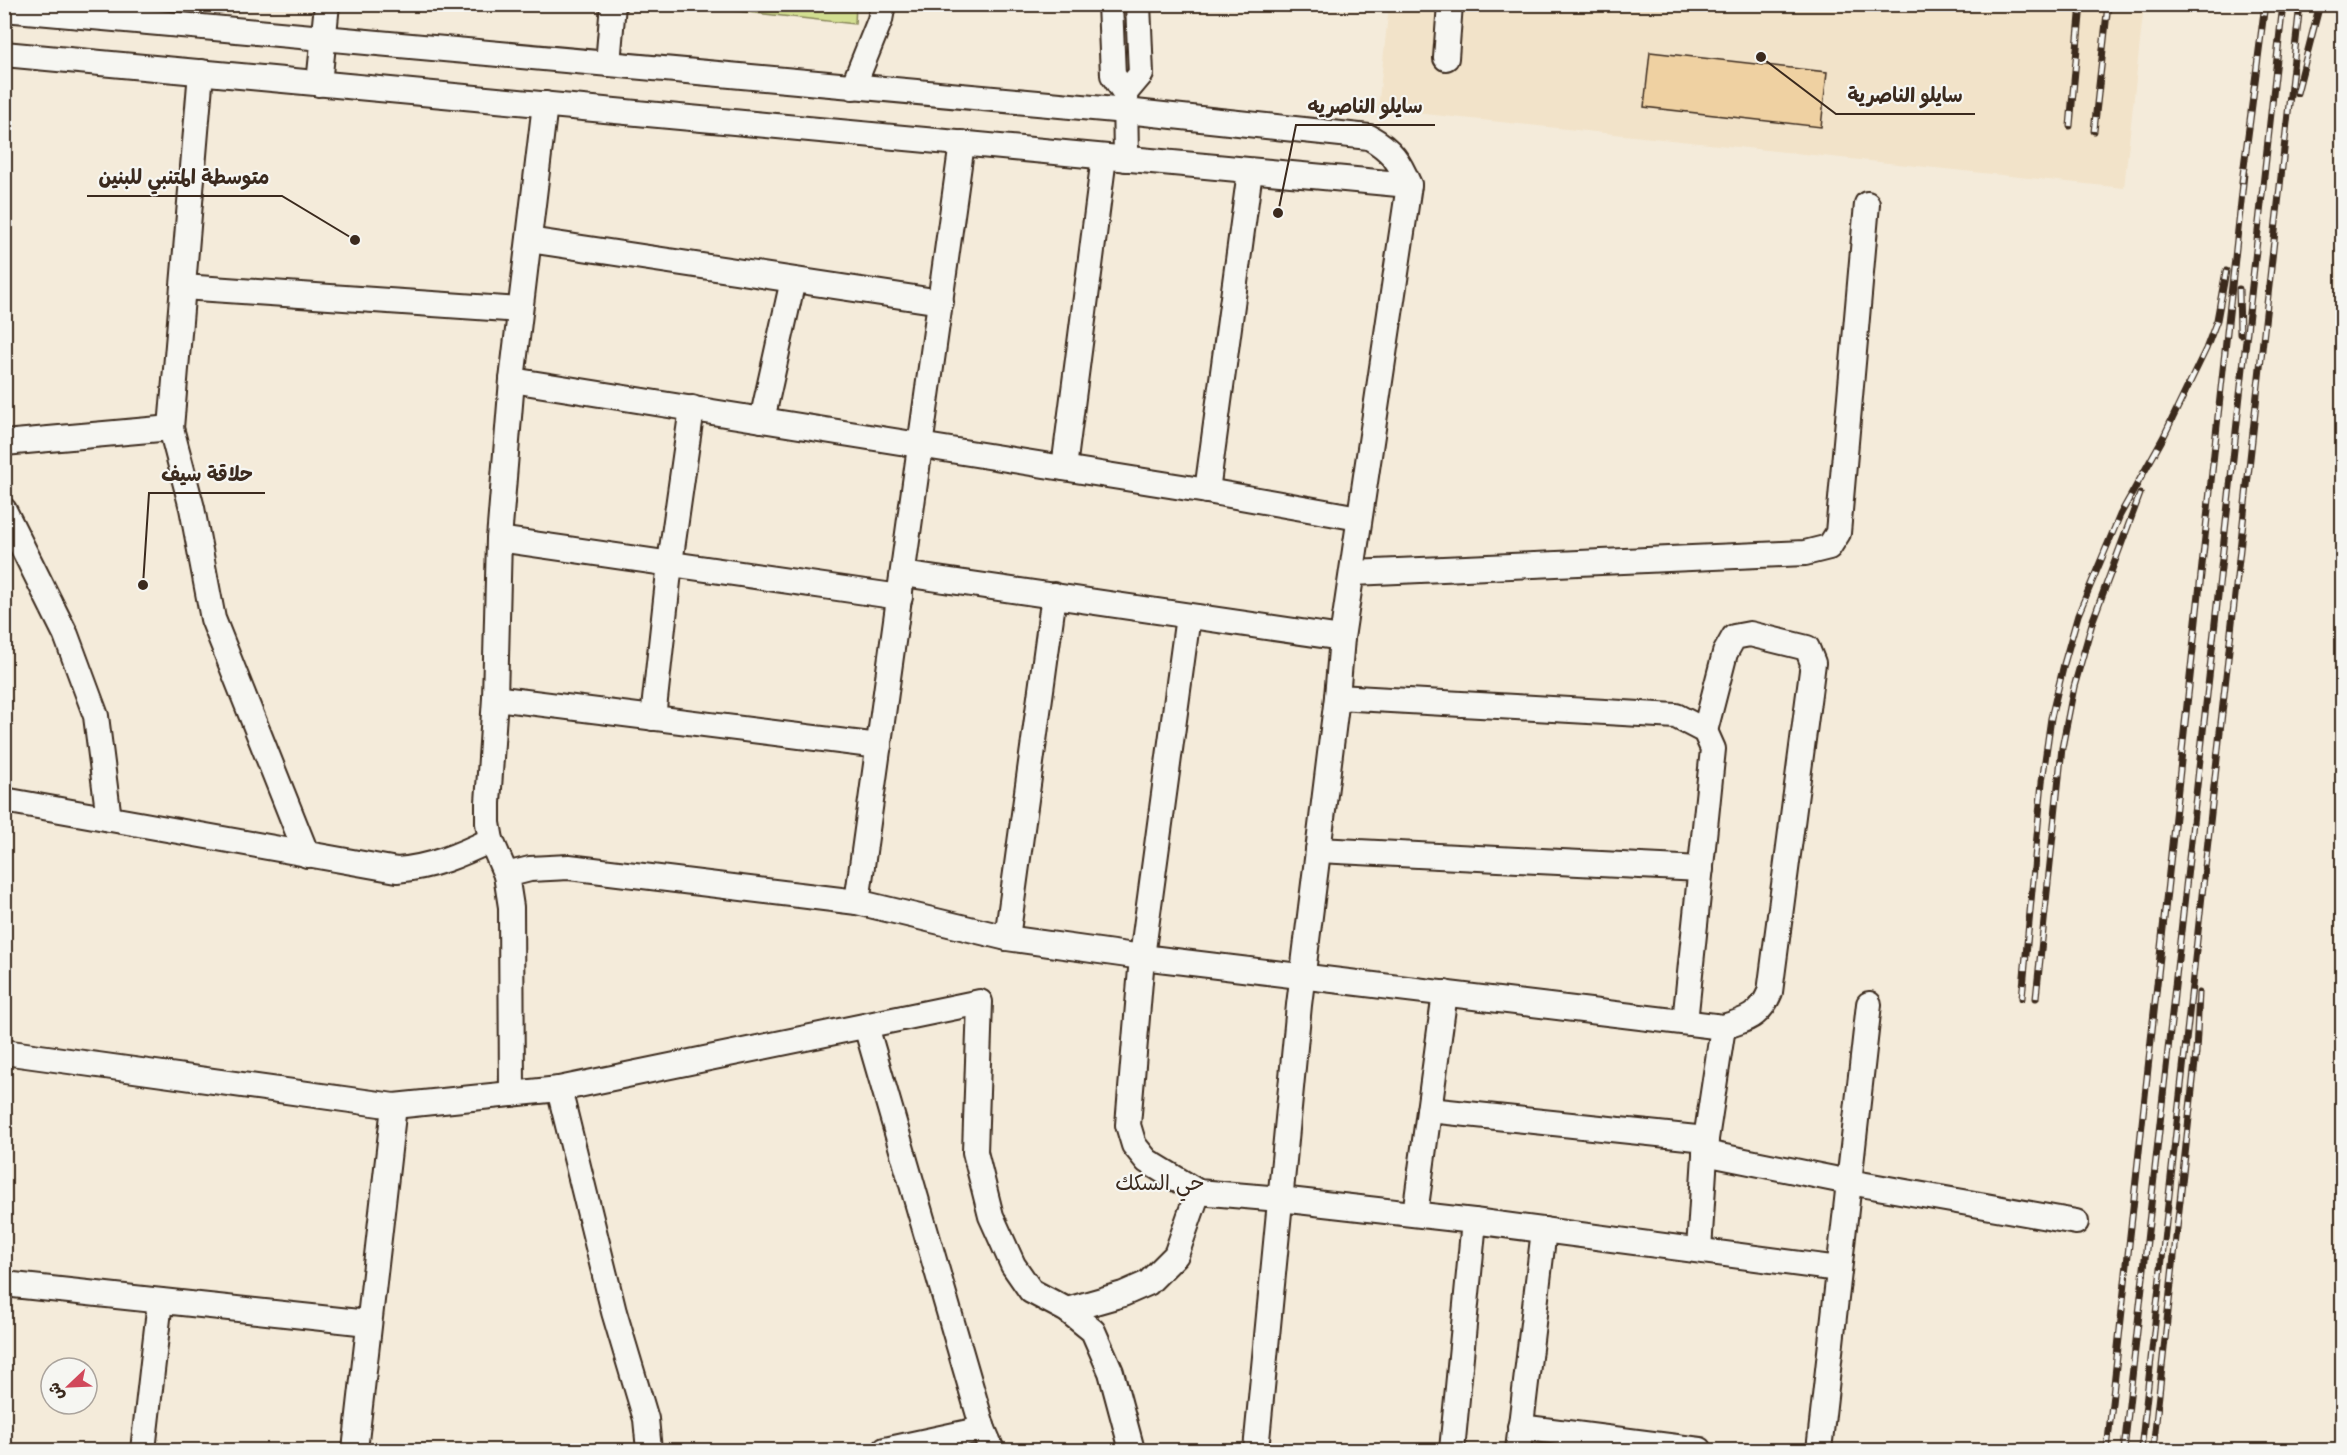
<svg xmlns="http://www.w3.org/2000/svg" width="2347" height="1455" viewBox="0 0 2347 1455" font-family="'Balsamiq Sans','Playpen Sans Arabic',sans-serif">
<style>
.built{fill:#f2e3c9}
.green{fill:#d2de91;stroke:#868458;stroke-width:1.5}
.building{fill:#efd1a2;stroke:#3b2a1e;stroke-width:1.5}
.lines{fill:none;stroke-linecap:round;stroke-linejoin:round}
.minor-casing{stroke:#3b2a1e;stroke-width:28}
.minor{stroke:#f6f6f2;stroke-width:24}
.rail-casing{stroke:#3b2a1e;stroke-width:7}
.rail{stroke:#f6f6f2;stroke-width:4.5;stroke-dasharray:14;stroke-linecap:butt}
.labels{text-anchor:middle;stroke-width:4.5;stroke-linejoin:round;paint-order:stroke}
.quarter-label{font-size:21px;fill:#3b2a1e;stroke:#f6f6f2}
.leader{fill:none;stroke:#3b2a1e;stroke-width:2}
.callout-dot{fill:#3b2a1e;stroke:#f6f6f2;stroke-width:2}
.callout-label{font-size:20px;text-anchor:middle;font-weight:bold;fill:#3b2a1e;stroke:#f6f6f2;stroke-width:4.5;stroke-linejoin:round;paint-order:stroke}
</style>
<rect width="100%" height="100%" fill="#f4ebda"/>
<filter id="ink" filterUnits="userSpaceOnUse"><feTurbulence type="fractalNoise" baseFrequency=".0167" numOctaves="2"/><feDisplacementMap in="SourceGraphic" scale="12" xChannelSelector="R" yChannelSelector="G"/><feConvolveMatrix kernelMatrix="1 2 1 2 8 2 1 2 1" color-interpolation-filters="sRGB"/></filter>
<g filter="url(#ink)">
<polygon class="built" points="1389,5 2144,5 2124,188 1378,109"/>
<polygon class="green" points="684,5 856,4 856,5 855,24"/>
<polygon class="building" points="1650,52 1827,72 1821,127 1644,107"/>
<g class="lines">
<g class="minor-casing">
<g id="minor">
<polyline points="1110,4 1113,75 1125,93 1126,159"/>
<path d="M4 9 1126 111 1369 137C1392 150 1399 161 1409 185L1342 638 1337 697 1299 1005 1256 1450"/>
<polyline points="4,54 1409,185"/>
<polyline points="1446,58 1450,4"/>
<polyline points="608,64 613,4"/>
<polyline points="201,72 171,428 192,508 213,619 307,855"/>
<polyline points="319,84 327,4"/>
<polyline points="853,87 880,20 883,4"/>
<polyline points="1125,93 1141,74 1138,4"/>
<polyline points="529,240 941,302"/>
<polyline points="183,287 520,310"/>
<polyline points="512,380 1207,491 1359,518"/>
<polyline points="762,420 793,280"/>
<polyline points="4,443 171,428"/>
<polyline points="1064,468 1104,157"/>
<polyline points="1207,491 1250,171"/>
<polyline points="4,510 66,635 96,716 109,819"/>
<polyline points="499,539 900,597"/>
<polyline points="1353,573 1805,553 1829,547 1838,533 1867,204"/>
<polyline points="903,574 1342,638"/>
<polyline points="1337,697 1676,716 1705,731 1713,749 1685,1022"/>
<polyline points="495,698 879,746"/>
<polyline points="653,718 670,563 692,408"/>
<path d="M1705 731 1725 653 1734 637 1750 634 1807 648 1813 663 1770 992C1760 1016 1747 1020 1723 1027L1142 957 1128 1125 1134 1145 1147 1161 1198 1192 1280 1199 1474 1221 1839 1269"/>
<path d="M4 800 397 870C432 867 460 855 491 840"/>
<polyline points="1318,850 1701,869"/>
<polyline points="506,875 530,869 569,867 857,902 1007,938 1142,957 1188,616"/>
<polyline points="857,902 962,143"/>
<polyline points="1007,938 1054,595"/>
<polyline points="866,1026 983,1429 992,1450"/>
<polyline points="4,1052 394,1106 559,1089 980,1002 975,1152 991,1216 1013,1265 1031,1291 1067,1310 1093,1331 1111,1372 1132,1450"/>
<polyline points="559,1089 614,1312 646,1419 649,1450"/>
<polyline points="512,1094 511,907 506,875 491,840 488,823 488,803 495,698 499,539 512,380 545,104"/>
<polyline points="1429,1110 1706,1139"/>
<polyline points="1705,1153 1849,1182 2076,1222"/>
<polyline points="1415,1214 1445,993"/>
<polyline points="1699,1250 1706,1139 1723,1027"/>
<polyline points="4,1284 368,1323"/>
<polyline points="1067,1310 1123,1294 1148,1283 1176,1255 1198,1192"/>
<polyline points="1520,1427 1700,1450"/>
<polyline points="143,1450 160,1301"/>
<polyline points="355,1450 394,1106"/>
<polyline points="885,1450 983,1429"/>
<polyline points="1452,1450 1474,1221"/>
<polyline points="1518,1450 1544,1230"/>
<polyline points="1819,1450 1869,1004"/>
</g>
</g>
<use href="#minor" class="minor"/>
<g class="rail-casing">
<g id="rail">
<polyline points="2297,93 2320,4"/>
<polyline points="2070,126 2081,4"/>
<polyline points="2094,131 2108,4"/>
<polyline points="2242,182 2265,4"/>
<polyline points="2239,289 2240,334"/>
<polyline points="2022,998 2042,782 2051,718 2064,664 2078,615 2120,515 2163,438 2206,349 2217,320 2226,271"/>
<polyline points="2036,998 2062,748 2074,687 2093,620 2140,494"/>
<polyline points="2107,1450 2244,174"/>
<polyline points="2124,1450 2283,4"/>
<polyline points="2141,1450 2300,4"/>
<polyline points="2153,1450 2196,1053 2199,993"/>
</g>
</g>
<use href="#rail" class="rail"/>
</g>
</g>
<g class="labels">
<g class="quarter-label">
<text x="1160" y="1190">حي السكك</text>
</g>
</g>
<path class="leader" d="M1761 57L1836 114H1975M1278 213L1296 125H1435M355 240L282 196H87M143 585L149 493H265"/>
<g class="callout-dot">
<circle cx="1761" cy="57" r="6"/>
<circle cx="1278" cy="213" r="6"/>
<circle cx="355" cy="240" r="6"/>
<circle cx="143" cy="585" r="6"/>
</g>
<g class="callout-label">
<text x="1905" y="102">سايلو الناصرية</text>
<text x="1365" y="113">سايلو الناصريه</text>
<text x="184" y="184">متوسطة المتنبي للبنين</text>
<text x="207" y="481">حلاقة سيف</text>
</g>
<rect width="2347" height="1455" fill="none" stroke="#f6f6f2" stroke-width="24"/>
<rect x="12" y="12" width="2323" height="1431" fill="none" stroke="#3b2a1e" stroke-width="2" filter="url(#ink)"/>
<g transform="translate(69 1386) rotate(247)"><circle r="28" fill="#f6f6f2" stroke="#aba49d" stroke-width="1.5"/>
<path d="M0-4.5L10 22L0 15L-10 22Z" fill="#d1495b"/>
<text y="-9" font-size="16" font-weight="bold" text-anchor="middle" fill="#3b2a1e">ش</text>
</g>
</svg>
